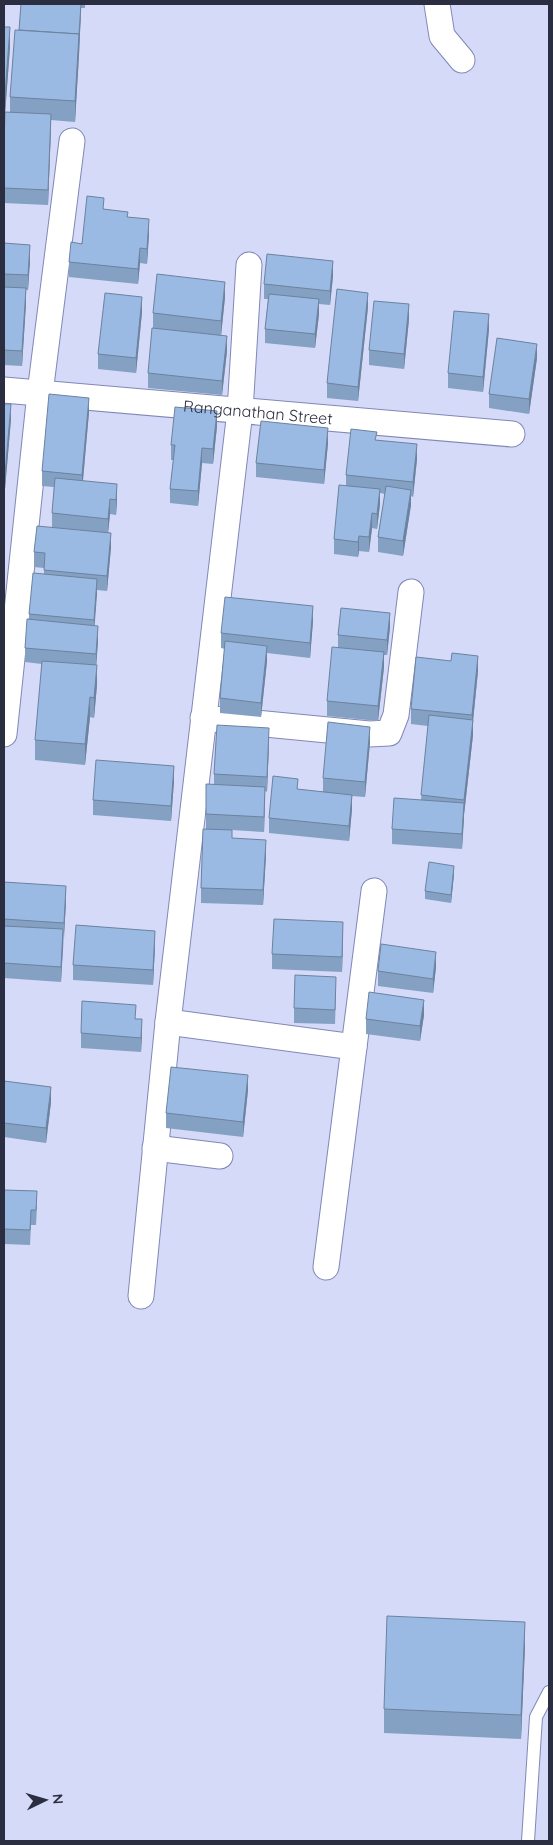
<svg xmlns="http://www.w3.org/2000/svg" width="553" height="1845" viewBox="0 0 553 1845" font-family="Quicksand,sans-serif">
<style>
.lines{fill:none;stroke-linecap:round;stroke-linejoin:round}
.service-casing{stroke:#8088b6;stroke-width:14}
.minor-casing{stroke:#8088b6;stroke-width:27}
.service{stroke:#fff;stroke-width:12}
.minor{stroke:#fff;stroke-width:25}
.wall{fill:#84a0c3}
.shaded-wall{fill:#6c829f}
.building{fill:#9abae3;stroke:#6c829f}
.labels{text-anchor:middle;stroke-width:4.5;stroke-linejoin:round;paint-order:stroke}
.street-label{font-size:16px;fill:#2b2e41;stroke:#d4daf8}
</style>
<rect width="100%" height="100%" fill="#d4daf8"/>
<g class="lines">
<g class="service-casing">
<polyline id="service" points="528,1841 536,1717 549,1692"/>
</g>
<g class="minor-casing">
<g id="minor">
<polyline points="437,4 442,36 462,60"/>
<path id="s1" d="M4 390 512 434"/>
<polyline points="203,718 369,734 389,733 396,715 411,592"/>
<polyline points="4,734 40,393 72,141"/>
<polyline points="168,1022 354,1047 326,1267"/>
<polyline points="354,1047 374,891"/>
<polyline points="155,1148 220,1156"/>
<polyline points="141,1296 168,1022 240,411 249,265"/>
</g>
</g>
<use href="#service" class="service"/>
<use href="#minor" class="minor"/>
</g>
<g class="wall">
<polygon points="21,4 85,4 85,8 81,8 79,55 75,122 51,120 48,205 4,203 4,147 5,115 4,115 4,27 10,47 5,112 10,113 10,97 19,30"/>
<polygon points="104,209 128,217 149,234 147,264 140,263 138,284 69,277 69,262"/>
<polygon points="4,243 30,260 28,290 26,290 26,303 22,366 4,365"/>
<polygon points="333,276 330,305 319,304 319,314 315,348 265,343 265,329 268,299 264,299 264,284"/>
<polygon points="225,297 221,335 227,351 222,395 148,388 148,373 153,328 153,313"/>
<polygon points="368,307 358,401 327,398 327,383"/>
<polygon points="142,312 136,373 98,369 98,354"/>
<polygon points="409,319 404,369 369,365 369,350"/>
<polygon points="489,329 483,392 448,388 448,373"/>
<polygon points="537,358 529,414 489,408 489,394"/>
<polygon points="4,404 11,419 5,489 4,489"/>
<polygon points="89,412 83,481 117,499 116,515 110,514 108,532 111,547 107,591 97,590 94,625 98,641 96,665 97,685 94,718 90,717 85,765 35,760 35,740 42,664 25,662 25,648 29,619 29,614 44,574 44,568 34,567 34,552 52,527 52,513 54,487 42,486 42,471"/>
<polygon points="217,426 213,464 202,463 198,506 170,503 170,489 174,460 171,460 171,445"/>
<polygon points="377,440 417,459 413,497 411,496 411,505 403,556 378,552 378,537 385,494 380,493 380,504 377,529 372,528 369,552 359,551 358,557 334,554 334,539 346,486 346,475"/>
<polygon points="328,443 324,484 256,477 256,463"/>
<polygon points="313,621 310,658 267,653 267,661 261,717 220,713 220,698 225,649 221,648 221,633"/>
<polygon points="390,627 387,655 384,655 384,667 378,721 327,716 327,701 338,647 338,635"/>
<polygon points="478,671 473,721 473,735 464,815 462,849 392,844 392,829 421,800 428,726 411,724 411,709"/>
<polygon points="370,742 365,797 352,796 352,809 349,841 269,833 269,818 323,791 323,778"/>
<polygon points="269,743 267,792 265,791 264,832 232,830 232,838 266,855 263,905 201,903 201,888 206,829 206,814 214,784 214,774"/>
<polygon points="174,781 171,821 93,815 93,800"/>
<polygon points="454,874 451,903 425,899 425,891"/>
<polygon points="4,882 66,901 61,982 4,978"/>
<polygon points="343,937 342,972 272,969 272,954"/>
<polygon points="155,946 153,985 73,980 73,965"/>
<polygon points="436,967 433,993 378,986 378,971"/>
<polygon points="336,992 335,1024 294,1023 294,1008"/>
<polygon points="424,1015 420,1041 366,1034 366,1019"/>
<polygon points="136,1019 142,1034 141,1052 81,1048 81,1033"/>
<polygon points="4,1081 51,1102 46,1143 4,1137"/>
<polygon points="248,1090 243,1137 166,1128 166,1113"/>
<polygon points="4,1190 37,1206 36,1225 31,1225 30,1245 4,1244"/>
<polygon points="525,1646 521,1739 384,1733 384,1709"/>
</g>
<g class="shaded-wall">
<polygon points="81,4 81,12 79,55 75,122 75,101"/>
<polygon points="10,27 10,47 5,115 5,95"/>
<polygon points="51,114 51,129 48,205 48,190"/>
<polygon points="149,219 149,234 147,264 147,249"/>
<polygon points="30,245 30,260 28,290 28,275"/>
<polygon points="140,248 140,263 138,284 138,269"/>
<polygon points="333,261 333,276 330,305 330,291"/>
<polygon points="225,282 225,297 221,336 221,321"/>
<polygon points="26,288 26,303 22,366 22,351"/>
<polygon points="368,293 368,307 358,401 358,387"/>
<polygon points="142,297 142,312 136,373 136,358"/>
<polygon points="319,299 319,314 315,348 315,334"/>
<polygon points="409,304 409,319 404,369 404,354"/>
<polygon points="489,314 489,329 483,392 483,377"/>
<polygon points="227,336 227,351 222,395 222,381"/>
<polygon points="537,344 537,358 529,414 529,399"/>
<polygon points="89,398 89,412 82,490 82,475"/>
<polygon points="11,404 11,419 5,489 5,474"/>
<polygon points="217,411 217,426 213,464 213,449"/>
<polygon points="328,428 328,443 324,484 324,470"/>
<polygon points="417,444 417,459 413,497 413,482"/>
<polygon points="202,448 202,463 198,506 198,491"/>
<polygon points="117,484 117,499 116,515 116,500"/>
<polygon points="380,489 380,504 377,529 377,514"/>
<polygon points="411,490 411,505 403,556 403,541"/>
<polygon points="110,499 110,514 108,534 108,519"/>
<polygon points="372,513 372,528 369,552 369,537"/>
<polygon points="111,533 111,547 107,591 107,576"/>
<polygon points="359,536 359,551 358,557 358,542"/>
<polygon points="97,579 97,594 94,634 94,620"/>
<polygon points="313,606 313,621 310,658 310,643"/>
<polygon points="390,613 390,627 387,655 387,640"/>
<polygon points="98,626 98,641 96,669 96,654"/>
<polygon points="267,646 267,661 261,717 261,703"/>
<polygon points="384,652 384,667 378,721 378,706"/>
<polygon points="478,656 478,671 473,721 473,735 464,815 464,800 472,728 472,715"/>
<polygon points="97,665 97,685 94,718 94,698"/>
<polygon points="90,697 90,717 85,765 85,744"/>
<polygon points="370,727 370,742 365,797 365,782"/>
<polygon points="269,728 269,743 267,792 267,777"/>
<polygon points="174,766 174,781 171,821 171,806"/>
<polygon points="265,787 265,802 264,832 264,817"/>
<polygon points="352,795 352,809 349,841 349,826"/>
<polygon points="464,803 464,818 462,849 462,834"/>
<polygon points="266,840 266,855 263,905 263,890"/>
<polygon points="454,866 454,874 451,903 451,895"/>
<polygon points="66,886 66,901 64,938 64,923"/>
<polygon points="343,922 343,937 342,972 342,957"/>
<polygon points="63,929 63,944 61,982 61,967"/>
<polygon points="155,931 155,946 153,985 153,970"/>
<polygon points="436,952 436,967 433,993 433,979"/>
<polygon points="424,1000 424,1015 420,1041 420,1026"/>
<polygon points="142,1019 142,1034 141,1052 141,1038"/>
<polygon points="248,1075 248,1090 243,1137 243,1122"/>
<polygon points="51,1087 51,1102 46,1143 46,1128"/>
<polygon points="525,1622 525,1646 521,1739 521,1715"/>
</g>
<g class="building">
<polygon points="21,4 81,4 79,34 19,30"/>
<polygon points="4,27 10,27 5,95 4,95"/>
<polygon points="15,30 79,34 75,101 10,97"/>
<polygon points="5,112 51,114 48,190 4,188 4,147"/>
<polygon points="87,196 104,198 103,209 128,212 127,217 149,219 147,249 140,248 138,269 69,262 71,242 82,244"/>
<polygon points="4,243 30,245 28,275 4,274"/>
<polygon points="267,254 333,261 330,291 264,284"/>
<polygon points="157,274 225,282 221,321 153,313"/>
<polygon points="4,287 26,288 22,351 4,350"/>
<polygon points="337,289 368,293 358,387 327,383"/>
<polygon points="105,293 142,297 136,358 98,354"/>
<polygon points="269,294 319,299 315,334 265,329"/>
<polygon points="374,301 409,304 404,354 369,350"/>
<polygon points="454,311 489,314 483,377 448,373"/>
<polygon points="152,328 227,336 222,381 148,373"/>
<polygon points="497,338 537,344 529,399 489,394"/>
<polygon points="49,394 89,398 82,475 42,471"/>
<polygon points="4,404 11,404 5,474 4,474"/>
<polygon points="175,407 217,411 213,449 202,448 198,491 170,489 175,445 171,445"/>
<polygon points="261,421 328,428 324,470 256,463"/>
<polygon points="351,429 377,432 375,440 417,444 413,482 346,475"/>
<polygon points="55,478 117,484 116,500 110,499 108,519 52,513"/>
<polygon points="339,485 380,489 377,514 372,513 369,537 359,536 358,542 334,539"/>
<polygon points="386,486 411,490 403,541 378,537"/>
<polygon points="37,526 111,533 107,576 44,570 45,553 34,552"/>
<polygon points="33,573 97,579 94,620 29,614"/>
<polygon points="225,597 313,606 310,643 221,633"/>
<polygon points="341,608 390,613 387,640 338,635"/>
<polygon points="27,619 98,626 96,654 25,648"/>
<polygon points="225,641 267,646 261,703 220,698"/>
<polygon points="332,647 384,652 378,706 327,701"/>
<polygon points="452,653 478,656 472,715 411,709 416,657 451,661"/>
<polygon points="42,661 97,665 94,698 90,697 85,744 35,740"/>
<polygon points="429,715 473,720 464,800 421,795"/>
<polygon points="328,722 370,727 365,782 323,778"/>
<polygon points="217,725 269,728 267,777 214,774"/>
<polygon points="96,760 174,766 171,806 93,800"/>
<polygon points="273,776 298,779 297,789 352,795 349,826 269,818"/>
<polygon points="206,784 265,787 264,817 206,814"/>
<polygon points="394,798 464,803 462,834 392,829"/>
<polygon points="203,829 232,830 232,838 266,840 263,890 201,888"/>
<polygon points="429,862 454,866 451,895 425,891"/>
<polygon points="4,882 66,886 64,923 4,919"/>
<polygon points="274,919 343,922 342,957 272,954"/>
<polygon points="76,925 155,931 153,970 73,965"/>
<polygon points="4,926 63,929 61,967 4,963"/>
<polygon points="381,944 436,952 433,979 378,971"/>
<polygon points="295,975 336,977 335,1010 294,1008"/>
<polygon points="369,992 424,1000 420,1026 366,1019"/>
<polygon points="82,1001 136,1005 135,1019 142,1019 141,1038 81,1033"/>
<polygon points="171,1067 248,1075 243,1122 166,1113"/>
<polygon points="4,1081 51,1087 46,1128 4,1123"/>
<polygon points="4,1190 37,1191 36,1210 31,1210 30,1230 4,1229"/>
<polygon points="387,1616 525,1622 521,1715 384,1709"/>
</g>
<g class="labels">
<g class="street-label">
<text dy="6" stroke="none"><textPath href="#s1" startOffset="255">Ranganathan Street</textPath></text>
</g>
</g>
<rect width="553" height="1845" fill="none" stroke="#2b2e41" stroke-width="10"/>
<g transform="translate(45 1800) rotate(85)" stroke="#d4daf8" stroke-width="4" paint-order="stroke">
<path d="M0-4L9 19L0 12L-9 19Z" fill="#2b2e41"/>
<text y="-8" font-size="14" font-weight="bold" text-anchor="middle" fill="#2b2e41">N</text>
</g>
</svg>
